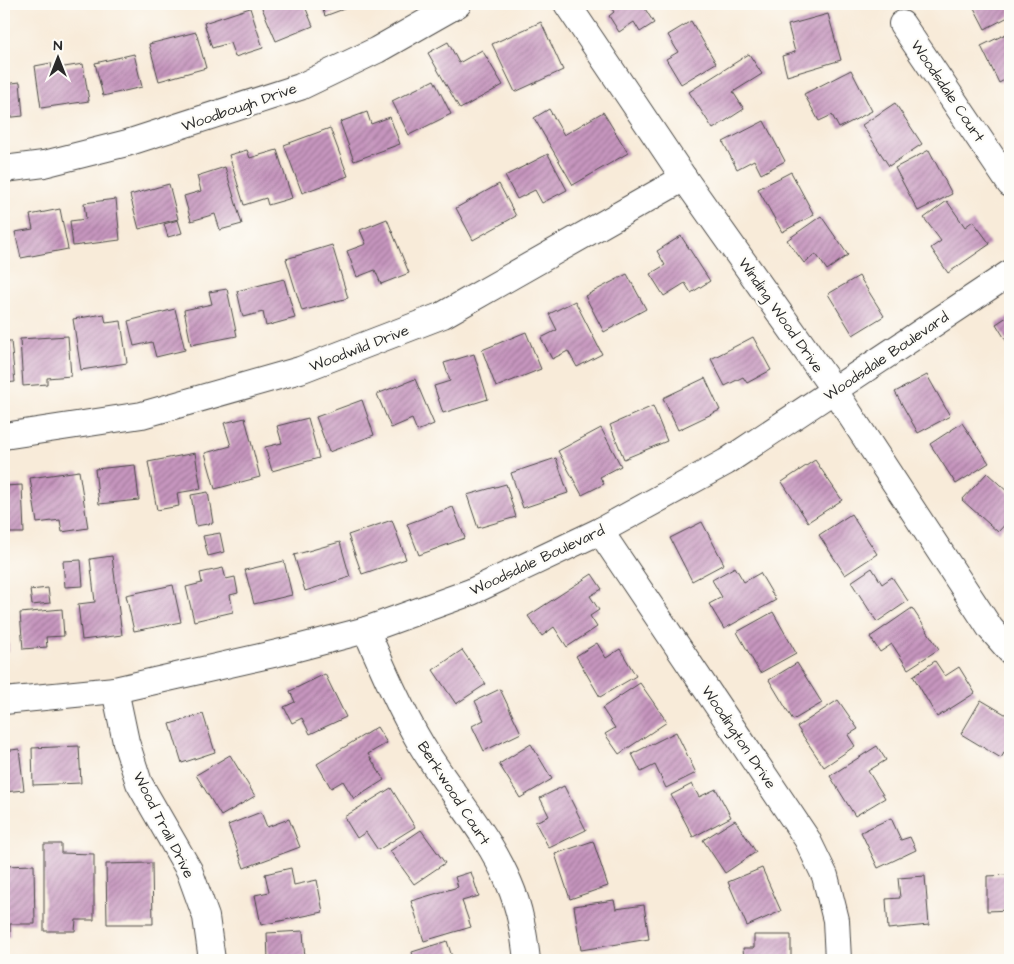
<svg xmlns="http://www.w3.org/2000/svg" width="1014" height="964" viewBox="0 0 1014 964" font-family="'Architects Daughter',sans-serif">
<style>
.building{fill:url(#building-hatch)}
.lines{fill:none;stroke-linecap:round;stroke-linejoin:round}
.minor-casing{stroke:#4a4845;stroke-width:28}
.minor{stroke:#fff;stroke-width:26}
.labels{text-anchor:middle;stroke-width:4.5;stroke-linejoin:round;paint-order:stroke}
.street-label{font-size:15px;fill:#2b2b2b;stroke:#fdfcf7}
</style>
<defs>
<pattern id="building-hatch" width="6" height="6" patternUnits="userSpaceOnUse" patternTransform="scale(1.25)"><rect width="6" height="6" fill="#c695be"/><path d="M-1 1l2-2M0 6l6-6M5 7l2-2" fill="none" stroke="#a17a9b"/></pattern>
</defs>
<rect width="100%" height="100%" fill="#fdfcf7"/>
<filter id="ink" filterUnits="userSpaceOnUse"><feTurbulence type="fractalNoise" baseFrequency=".02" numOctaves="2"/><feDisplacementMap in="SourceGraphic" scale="10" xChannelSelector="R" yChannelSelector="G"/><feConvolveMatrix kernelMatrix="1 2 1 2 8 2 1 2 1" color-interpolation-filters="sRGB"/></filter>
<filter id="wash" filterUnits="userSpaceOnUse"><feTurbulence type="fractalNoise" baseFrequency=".0096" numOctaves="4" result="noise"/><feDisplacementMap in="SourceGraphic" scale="20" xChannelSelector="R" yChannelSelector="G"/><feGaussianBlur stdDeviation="1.12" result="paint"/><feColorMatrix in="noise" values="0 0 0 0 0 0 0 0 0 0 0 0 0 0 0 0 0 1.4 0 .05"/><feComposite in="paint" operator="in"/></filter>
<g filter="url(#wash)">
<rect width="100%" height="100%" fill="#f8ebd9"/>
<g id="blocks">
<g class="building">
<polygon points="271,4 304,4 313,26 276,41 262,8"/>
<polygon points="321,4 357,4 325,16"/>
<polygon points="609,4 642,4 654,23 640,32 634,22 619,32 609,16 614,12"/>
<polygon points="972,4 1010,4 1010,16 985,29"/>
<polygon points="250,8 263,48 235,57 230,43 212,48 204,23"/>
<polygon points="828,14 841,60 787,76 782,56 795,52 788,25"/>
<polygon points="691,21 716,63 681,84 666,59 678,52 668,35"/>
<polygon points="541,22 563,70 515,92 492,44"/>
<polygon points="196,32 206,68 159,81 149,44"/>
<polygon points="1010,32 1010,77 999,83 981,46"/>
<polygon points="448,42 459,63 482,50 503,85 460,109 428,53"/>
<polygon points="134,54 142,87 103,96 95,63"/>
<polygon points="749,54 762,74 733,92 744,109 713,129 689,92"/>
<polygon points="51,63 52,69 83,64 89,101 41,108 35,66"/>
<polygon points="851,70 872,111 839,128 832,115 819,121 804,94"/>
<polygon points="434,80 451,114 409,135 392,101"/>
<polygon points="20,82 23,116 4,118 4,84"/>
<polygon points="895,103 922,144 889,166 862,125"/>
<polygon points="549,109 564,135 603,112 628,153 573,185 534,118"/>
<polygon points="367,112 371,124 390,117 400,144 354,161 340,122"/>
<polygon points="764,121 785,161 761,174 754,160 737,169 723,142"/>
<polygon points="330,128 348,176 302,193 284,145"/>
<polygon points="247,150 250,158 277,150 292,198 268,205 266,198 244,205 229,155"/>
<polygon points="929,150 952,194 918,211 895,168"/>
<polygon points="548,154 567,190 542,203 535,190 517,199 505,176"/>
<polygon points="225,167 242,224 220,230 215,214 191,221 184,196 201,191 197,176"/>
<polygon points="791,172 814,215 782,232 758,189"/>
<polygon points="169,184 178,219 139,229 130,195"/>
<polygon points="499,184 516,216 473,240 456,208"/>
<polygon points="116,199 120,240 73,246 70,221 86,219 84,203"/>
<polygon points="947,201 965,227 973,221 990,244 948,273 931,248 941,241 924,218"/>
<polygon points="60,209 68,249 21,258 15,232 33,229 30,215"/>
<polygon points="821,216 848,255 827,270 816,254 804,263 787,240"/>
<polygon points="387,219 409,273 381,284 375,270 357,277 347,251 366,244 360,230"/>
<polygon points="178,220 182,233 168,237 164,224"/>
<polygon points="4,225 8,259 4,260"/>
<polygon points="681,236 710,281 691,293 685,283 664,296 650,274 665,265 657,251"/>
<polygon points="332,245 348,298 302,311 286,259"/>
<polygon points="627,274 646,309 604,332 585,296"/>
<polygon points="859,276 884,316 853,335 828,294"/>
<polygon points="284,279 295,318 266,326 263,312 243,317 237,291"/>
<polygon points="227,289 237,336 191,345 184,310 212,304 209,292"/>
<polygon points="575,301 602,354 577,367 568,351 552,359 541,338 557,330 549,314"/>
<polygon points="175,309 185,350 156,357 152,342 134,346 128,321"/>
<polygon points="104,314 106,323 121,321 127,363 81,370 73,319"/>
<polygon points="1010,315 1010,347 996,324"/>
<polygon points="526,332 541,369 496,387 482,350"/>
<polygon points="68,336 71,376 47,378 47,384 23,386 20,339"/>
<polygon points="753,337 771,370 747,383 743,377 725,386 711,359"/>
<polygon points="4,341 11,341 15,382 4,383"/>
<polygon points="474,354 488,399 443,413 434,386 450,381 444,363"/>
<polygon points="927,375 950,416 918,433 895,392"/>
<polygon points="705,378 720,410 678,430 663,398"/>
<polygon points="415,379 434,424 417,431 412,419 391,428 377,394"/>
<polygon points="362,400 374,435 329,452 316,417"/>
<polygon points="653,406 667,441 624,459 610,425"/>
<polygon points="245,418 260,477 215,489 205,453 231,446 224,423"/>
<polygon points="308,418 319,458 272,471 265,447 282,443 277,426"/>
<polygon points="962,423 989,463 956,484 930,444"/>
<polygon points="601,428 621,466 600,477 604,484 582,495 558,451"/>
<polygon points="195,453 201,489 177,493 179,506 157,510 148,462"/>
<polygon points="556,458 568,493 523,508 511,473"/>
<polygon points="815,460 842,500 808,522 782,482"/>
<polygon points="135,465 139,500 99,504 95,469"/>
<polygon points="79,471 88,528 62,532 60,520 37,523 30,478"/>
<polygon points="987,473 1010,494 1010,519 998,532 962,500"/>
<polygon points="506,484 516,517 478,528 467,495"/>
<polygon points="22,485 24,533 4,533 4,486"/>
<polygon points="208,492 213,523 196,526 191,495"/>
<polygon points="453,507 465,538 419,555 407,524"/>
<polygon points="851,514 877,554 845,575 819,535"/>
<polygon points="392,520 406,559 362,574 348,535"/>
<polygon points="702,522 724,564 692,581 670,538"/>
<polygon points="220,533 224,552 208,556 203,536"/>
<polygon points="340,542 350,577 305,591 294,555"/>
<polygon points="112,556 122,635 82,640 78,604 95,602 90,559"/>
<polygon points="81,560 83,586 65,587 63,561"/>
<polygon points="284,561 292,595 254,604 245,570"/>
<polygon points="735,567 744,582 760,573 776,600 724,629 709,604 722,597 712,580"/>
<polygon points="223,568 226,579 235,577 238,593 230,595 233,612 194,621 186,587 202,583 200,573"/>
<polygon points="872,568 882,584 892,577 908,601 877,622 851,582"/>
<polygon points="592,574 602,589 590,596 599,610 590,616 597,627 567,647 554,627 542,636 528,616"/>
<polygon points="173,585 181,622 134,631 126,595"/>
<polygon points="48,588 50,603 32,605 30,590"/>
<polygon points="4,607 7,607 9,652 4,652"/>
<polygon points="912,608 939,649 908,669 892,644 880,652 870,637"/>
<polygon points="62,609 64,636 46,637 47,647 23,649 20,613"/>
<polygon points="773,612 796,653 760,673 737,632"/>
<polygon points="597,643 606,658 620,649 636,676 600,697 576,656"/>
<polygon points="462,650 486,684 456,704 433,670"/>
<polygon points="935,661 945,676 959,667 975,693 937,717 913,676"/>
<polygon points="797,663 822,703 793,720 769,680"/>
<polygon points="325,674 346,717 310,734 302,718 292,723 284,707 295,702 290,691"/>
<polygon points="640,683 667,722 619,754 605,734 615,728 602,708"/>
<polygon points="500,689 521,733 484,751 472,726 484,720 475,701"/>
<polygon points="838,700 858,729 848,735 855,746 824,767 797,727"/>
<polygon points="981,700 1010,717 1010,743 1001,758 961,734"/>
<polygon points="203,714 215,752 182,763 170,724"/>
<polygon points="377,727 387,743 368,754 384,780 354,799 343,781 331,788 317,764"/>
<polygon points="676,732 696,773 666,788 655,765 641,772 632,754"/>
<polygon points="531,744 552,779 520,798 499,764"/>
<polygon points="79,746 81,783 33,785 32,748"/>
<polygon points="877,746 886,760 868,771 885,798 855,816 830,776"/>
<polygon points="19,749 24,790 4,792 4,751"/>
<polygon points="230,755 255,796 221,816 196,775"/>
<polygon points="692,784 699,797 716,789 731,817 693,837 671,795"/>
<polygon points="564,786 586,830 549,848 535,822 549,816 540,798"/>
<polygon points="391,788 415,827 378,850 366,832 357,838 344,817"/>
<polygon points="261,812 267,827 289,819 300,847 244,868 228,825"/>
<polygon points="891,818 901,840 910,837 916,850 878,868 861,832"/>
<polygon points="735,820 756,852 725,873 703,840"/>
<polygon points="421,830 445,863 414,884 390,851"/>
<polygon points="593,841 608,886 570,899 555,854"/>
<polygon points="44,844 61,844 61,853 94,854 94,920 76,920 75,931 44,931"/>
<polygon points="152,863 153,924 107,924 106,864"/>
<polygon points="34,865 35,924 10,924 10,937 4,937 4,866"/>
<polygon points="291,868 294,885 317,880 323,912 261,925 255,895 269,892 265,874"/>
<polygon points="762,868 781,911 747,926 728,882"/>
<polygon points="471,872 479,896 462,901 471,927 424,941 411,901 458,887 455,877"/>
<polygon points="1010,875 1010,910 987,911 987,876"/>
<polygon points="925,876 929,925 888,929 886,899 900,898 898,878"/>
<polygon points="614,900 616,909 644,905 649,939 581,950 574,906"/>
<polygon points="303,931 305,960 268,960 267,933"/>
<polygon points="754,935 791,935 791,960 744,960 743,948 754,948"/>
<polygon points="447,941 453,960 414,960 412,952"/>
</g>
</g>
</g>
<g filter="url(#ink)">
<use href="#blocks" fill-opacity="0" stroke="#4a4845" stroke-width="1"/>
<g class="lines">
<g class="minor-casing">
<g id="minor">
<polyline points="567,4 684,178 834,390 990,628 1010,651"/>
<polyline points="902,24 1010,184"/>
<polyline points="4,169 44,164 127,143 300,87 377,50 458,4"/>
<polyline points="4,436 142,415 300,370 443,315 684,178"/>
<polyline points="600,531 807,839 825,876 836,920 838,960"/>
<path d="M366 630C383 669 400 709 422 746 450 792 488 833 509 883 520 908 524 934 527 960"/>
<polyline points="115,690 126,742 139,783 189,870 206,917 212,960"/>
<polyline points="4,701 115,690 282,652 366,630 471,592 600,531 726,462 1010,273"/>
</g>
</g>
<use href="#minor" class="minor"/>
</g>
</g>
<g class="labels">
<g class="street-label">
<text transform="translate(948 91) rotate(56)" y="5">Woodsdale Court</text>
<text transform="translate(239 107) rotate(-19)" y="5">Woodbough Drive</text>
<text transform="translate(781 315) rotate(55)" y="5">Winding Wood Drive</text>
<text transform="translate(359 348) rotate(-21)" y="5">Woodwild Drive</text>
<text transform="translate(886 356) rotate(-34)" y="5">Woodsdale Boulevard</text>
<text transform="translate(537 560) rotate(-25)" y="5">Woodsdale Boulevard</text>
<text transform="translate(739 737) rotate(56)" y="5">Woodington Drive</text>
<text transform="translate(454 793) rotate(57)" y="5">Berkwood Court</text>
<text transform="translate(164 825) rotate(63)" y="5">Wood Trail Drive</text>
</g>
</g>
<rect width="1014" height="964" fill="none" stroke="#fdfcf7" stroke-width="20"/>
<g transform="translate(58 58)" stroke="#fdfcf7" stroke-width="4" paint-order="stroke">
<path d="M0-4L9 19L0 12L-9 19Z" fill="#2b2b2b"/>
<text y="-8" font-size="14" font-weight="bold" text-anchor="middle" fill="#2b2b2b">N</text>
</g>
</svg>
